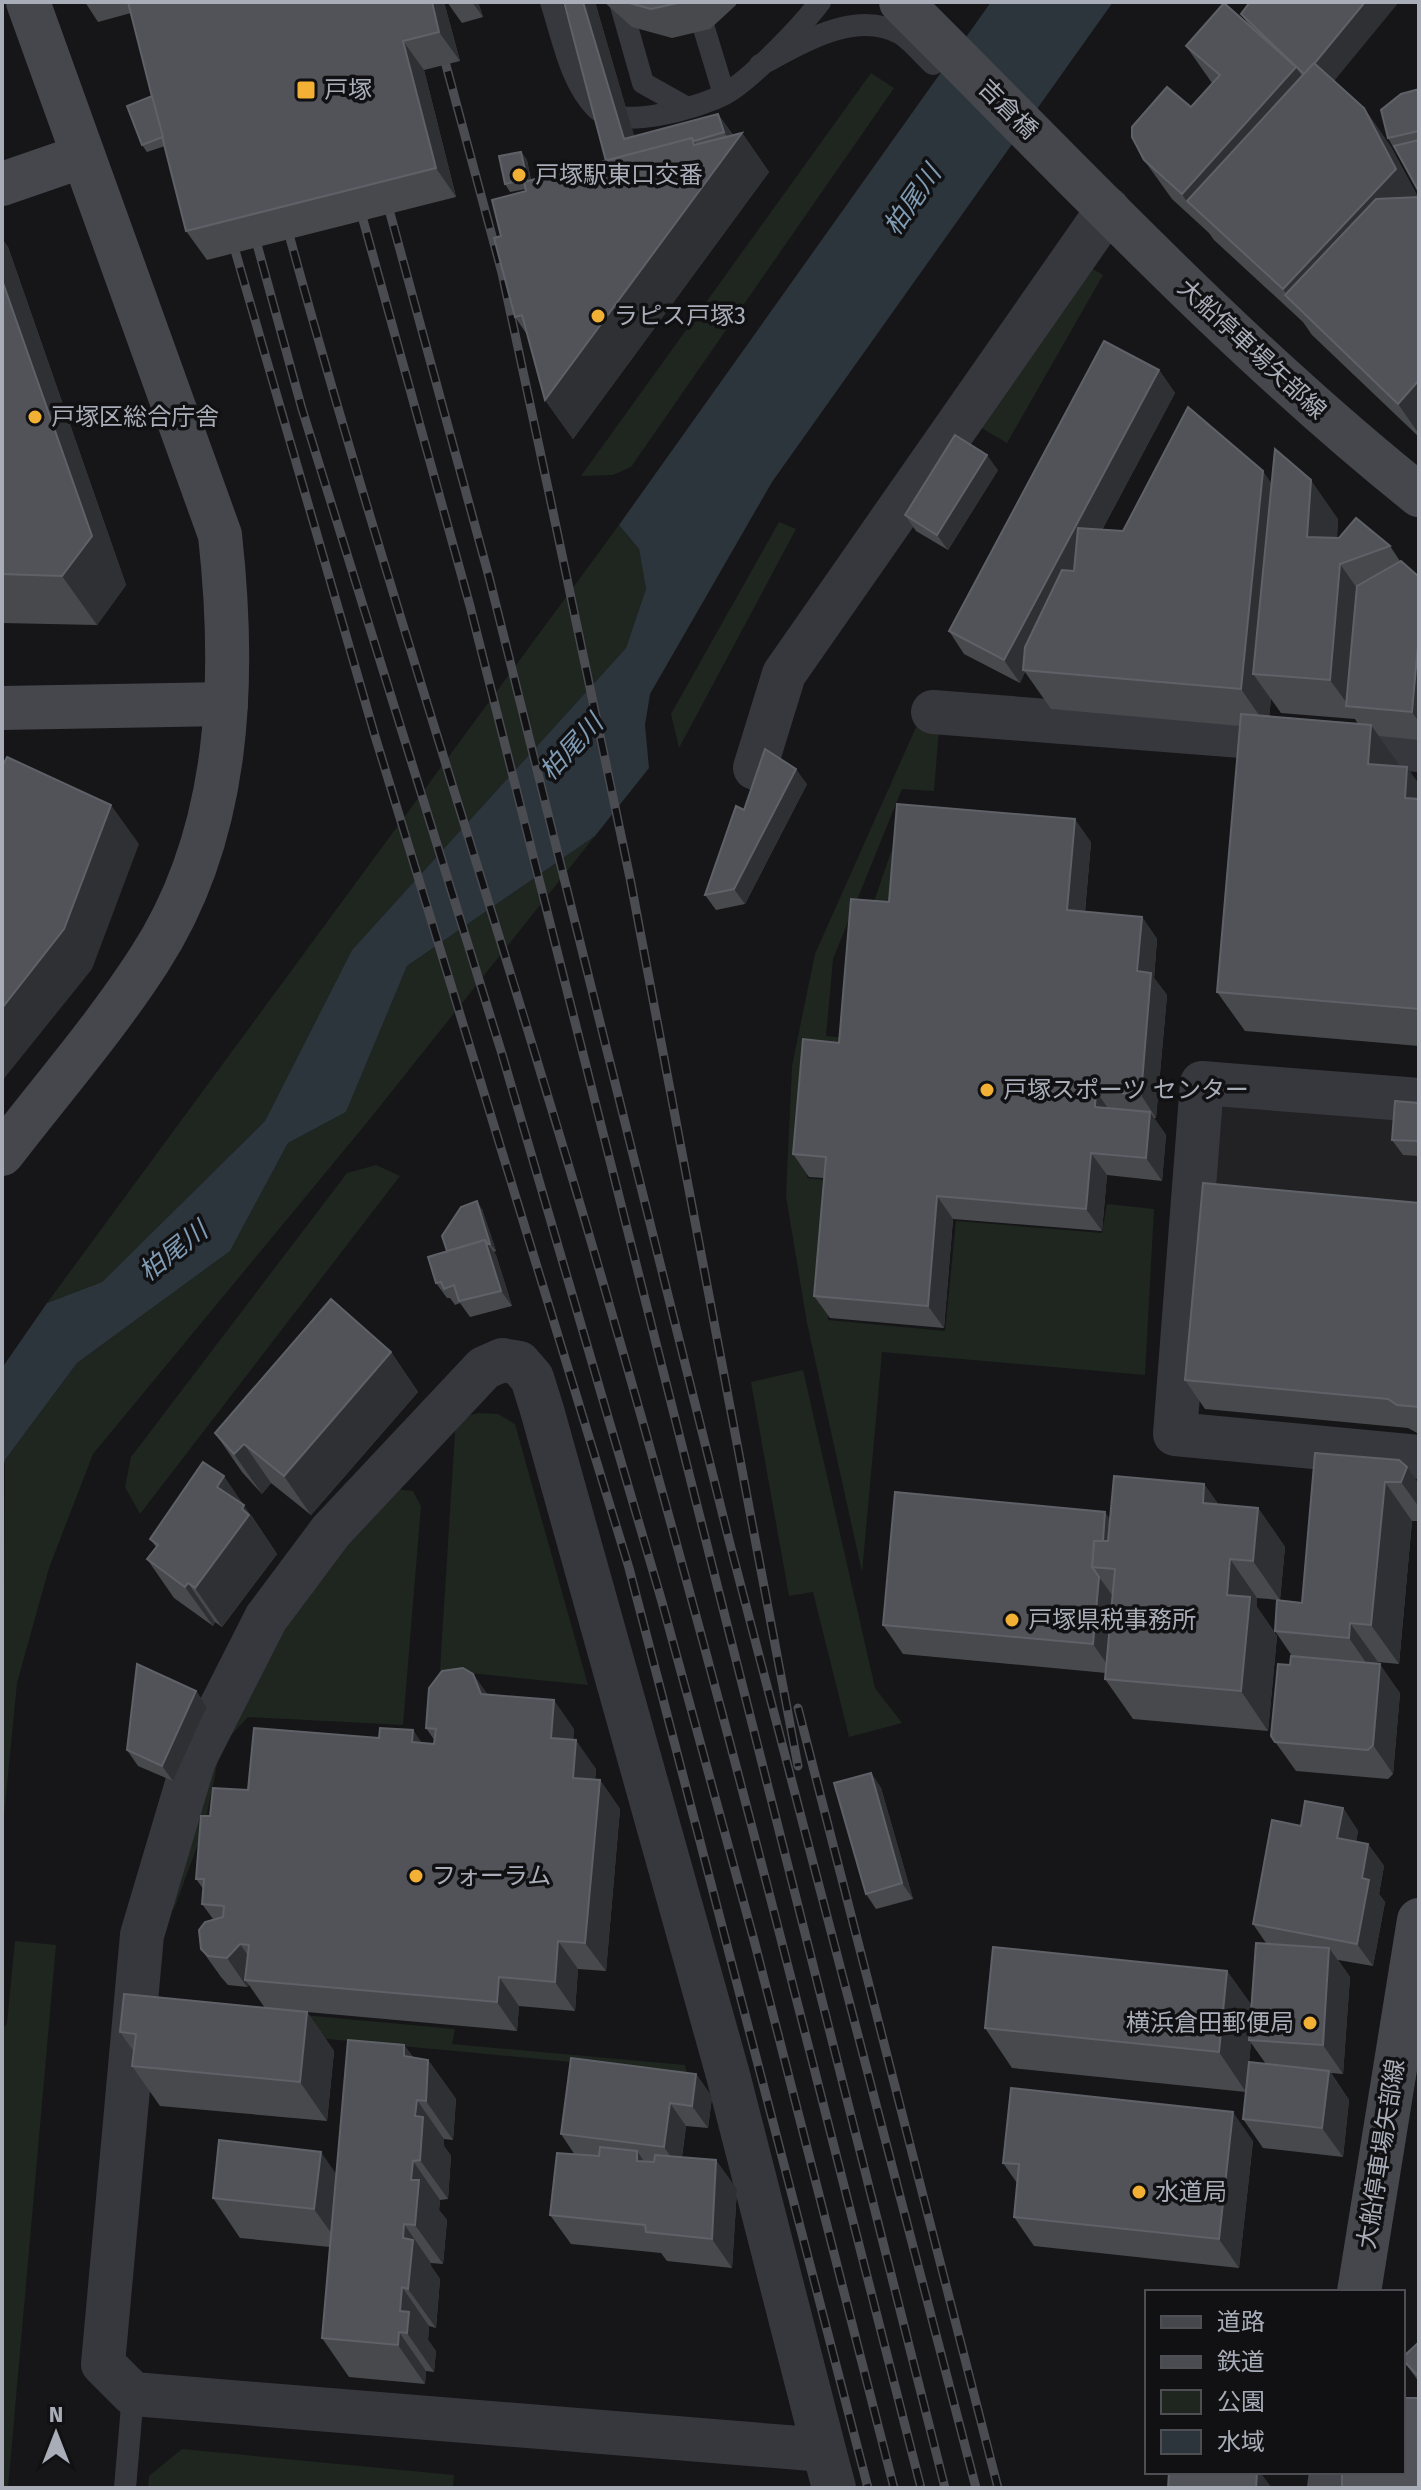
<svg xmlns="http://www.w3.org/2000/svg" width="1421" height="2490" viewBox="0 0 1421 2490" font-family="'Fira Sans','Noto Sans JP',sans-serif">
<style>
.built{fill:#222225}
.green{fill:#1e261f}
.water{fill:#2c353c}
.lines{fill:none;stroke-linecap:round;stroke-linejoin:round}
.lane{stroke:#37383d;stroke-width:22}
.street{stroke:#37383d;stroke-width:44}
.secondary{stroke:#45474d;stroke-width:44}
.rail-casing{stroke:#4a4c52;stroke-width:9}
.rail{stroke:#111113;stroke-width:6;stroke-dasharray:18;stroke-linecap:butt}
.wall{fill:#47494d;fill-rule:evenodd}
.shaded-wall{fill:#2f3033}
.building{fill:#525359;stroke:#5f6168;stroke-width:2}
.poi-dot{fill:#f2b134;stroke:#111113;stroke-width:3}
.labels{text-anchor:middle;stroke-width:7;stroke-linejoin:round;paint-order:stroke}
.poi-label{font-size:24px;fill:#a8adb8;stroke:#111113;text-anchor:start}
.street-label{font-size:24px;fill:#a8adb8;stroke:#111113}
.water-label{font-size:26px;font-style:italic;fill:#7f9bb3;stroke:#111113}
</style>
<rect width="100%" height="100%" fill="#161618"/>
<polygon class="built" points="1215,1106 1419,1111 1419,1212 1209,1191"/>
<g class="green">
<polygon points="871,73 894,88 631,467 613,475 581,476"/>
<polygon points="1086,265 1103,275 1007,443 973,423"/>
<polygon points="779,522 796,529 679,748 671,714"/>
<polygon points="619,525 639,549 646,589 626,648 352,950 265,1121 102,1282 47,1303"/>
<polygon points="921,716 940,716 934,791 902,789 833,959 826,1036 855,1039 816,1060 807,1178 839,1181 828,1320 945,1331 956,1221 1102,1233 1107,1204 1154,1209 1145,1375 882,1352 862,1572 807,1323 786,1196 792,1066 815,954"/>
<polygon points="900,826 902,922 868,919"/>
<polygon points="595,836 369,1120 93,1454 49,1568 17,1683 2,1836 5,1460 77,1363 230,1251 288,1143 346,1112 407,966"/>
<polygon points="376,1165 400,1176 140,1514 125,1487 131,1457 347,1173"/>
<polygon points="803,1370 875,1688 902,1723 849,1737 813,1592 789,1596 751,1382"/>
<polygon points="479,1413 498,1414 515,1424 588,1685 440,1670 455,1432 462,1417"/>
<polygon points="396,1489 413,1491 421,1506 403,1725 248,1717 221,1746 204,1828 174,1909 161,1909 202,1766 260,1653 330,1556"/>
<polygon points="15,1941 56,1945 8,2488 2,2488 2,2030 7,2023"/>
<polygon points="150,2001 455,2029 452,2044 685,2065 687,2073 147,2022"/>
<polygon points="182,2449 454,2475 453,2488 148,2488 149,2476"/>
</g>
<polygon class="water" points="991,2 1113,2 772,482 650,694 645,725 649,768 595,836 407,966 346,1112 288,1143 230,1251 77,1363 5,1460 2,1474 2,1368 47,1303 102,1282 265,1121 352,950 626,648 646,589 639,549 619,525"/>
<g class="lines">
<g class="lane">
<path d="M551 2C562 35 570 82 596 108 619 131 697 108 723 95 749 82 802 26 820 2"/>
<polyline points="620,2 643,83 684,106"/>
<polyline points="696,2 724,94"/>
<path d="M760 65C800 44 856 8 901 34 912 41 923 55 933 64"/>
<polyline points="125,2488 133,2394"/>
</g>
<g class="street">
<polyline points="933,712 1419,750"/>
<polyline points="755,768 784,674 1108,209"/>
<polyline points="1419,1100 1202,1083 1175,1434 1419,1457"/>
<polyline points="824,2450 728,2075 542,1410 532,1378 519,1363 502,1360 484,1368 331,1531 266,1618 194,1760 142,1935 103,2364 133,2394 824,2450 834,2488"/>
</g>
<g class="secondary">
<path d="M901 2C1070 170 1233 346 1419 495"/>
<polyline points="2,184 83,156"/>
<polyline points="2,708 226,704"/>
<path d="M2 1154C51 1090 106 1027 149 960 231 834 236 680 220 535L28 2"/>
<polyline points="1359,2292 1419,1920"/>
<polyline points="1329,2488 1331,2472"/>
</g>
<g class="rail-casing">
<g id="rail">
<polyline points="429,2 502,273 549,493 630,878 798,1766"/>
<polyline points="384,191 489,577 730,1544 976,2488"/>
<polyline points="357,198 470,606 945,2488"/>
<path d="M284 216C383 582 506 942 610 1307 723 1698 820 2094 921 2488"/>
<polyline points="252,226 302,409 502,1054 662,1602 755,1944 894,2488"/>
<polyline points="230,233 375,736 629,1568 868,2488"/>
<polyline points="798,1708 998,2488"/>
</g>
</g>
<use href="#rail" class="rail"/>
</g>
<g class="wall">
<polygon points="85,2 444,2 460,61 424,70 456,197 207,260 186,231 165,146 147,152 142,145 152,96 131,13 98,22"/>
<polygon points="447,2 478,2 483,17 462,23"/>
<polygon points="564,2 595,2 634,136 718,114 733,135 742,133 769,172 573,439 545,400 528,336 515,317 501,236 526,191 526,189 510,192 505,184 521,152 527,160 531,180 606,161"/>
<polygon points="604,2 737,2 736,5 710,29 672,38 632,27"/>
<polygon points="1241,14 1334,81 1364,108 1391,147 1418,197 1419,197 1419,437 1312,335 1303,322 1214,240 1209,233 1172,199 1144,160 1212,83 1186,46 1249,25"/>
<polygon points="1419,89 1419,192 1388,138"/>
<polygon points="2,239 8,247 126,585 97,625 2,623"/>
<path d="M1159 370 1175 393 1102 530 1123 531 1271 483 1338 519 1337 538 1390 546 1400 561 1419 577V740L1379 736 1399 764V766L1419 784V1046L1245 1031 1217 992 1240 726 1051 709 1025 672 1020 683 964 654 949 631ZM1271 699 1281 713 1355 719 1358 724 1269 717Z"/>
<polygon points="998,470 948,550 916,531 905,515"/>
<polygon points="807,784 745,904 716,910 705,895 744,810"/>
<polygon points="1091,842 1085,912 1142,917 1157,939 1154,978 1167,995 1156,1118 1154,1118 1166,1135 1162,1181 1107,1175 1102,1231 953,1219 944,1328 830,1318 814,1296 824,1178 809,1177 793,1154 839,1043 889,902"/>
<polygon points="1419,1103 1419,1156 1403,1155 1392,1140"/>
<polygon points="1419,1203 1419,1434 1408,1428 1205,1409 1185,1380"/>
<polygon points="482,1209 496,1251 494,1252 496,1255 512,1306 470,1317 460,1303 455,1305 450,1298 447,1298 436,1283 447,1251"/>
<polygon points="391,1352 418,1392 311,1515 271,1483 262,1494 242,1472 215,1433"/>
<polygon points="1315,1453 1419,1484 1419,1521 1412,1521 1399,1664 1378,1662 1377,1664 1400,1693 1393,1774 1388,1779 1296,1771 1271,1736 1292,1656 1275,1631 1302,1603"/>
<polygon points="1204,1484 1218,1504 1258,1508 1285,1547 1280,1600 1257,1598 1257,1607 1277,1636 1268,1731 1133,1719 1105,1679 1106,1673 903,1654 883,1625 1110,1519"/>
<polygon points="251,1515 277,1554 222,1627 215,1622 213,1626 174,1598 147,1559 156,1547 150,1539"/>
<polygon points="473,1674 487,1694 574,1729 573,1740 596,1769 595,1780 600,1780 620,1809 606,1971 578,1969 575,2011 519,2006 517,2031 307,2012 334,2051 327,2121 160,2106 132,2066 134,2052 120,2032 265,2008 249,1985 247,1987 228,1985 221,1977 201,1949 213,1919 202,1904 204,1890 196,1879 210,1816 248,1790 379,1738 413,1730 421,1743 434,1744 435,1741 426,1728"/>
<polygon points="196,1691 207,1707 173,1781 138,1766 127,1750"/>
<polygon points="871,1773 881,1788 913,1899 876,1909 866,1894"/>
<path d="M1343 1808 1358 1831 1356 1842 1368 1844 1384 1866 1379 1894 1385 1902 1373 1966 1338 1960 1350 1977 1343 2074 1331 2073 1349 2100 1343 2157 1263 2148 1243 2119 1246 2092 1012 2068 985 2028 1227 1971 1252 2006 1266 1943 1253 1924 1301 1826ZM1251 2043 1266 2064 1249 2062Z"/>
<polygon points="404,2045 413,2057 428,2060 456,2099 453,2140 444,2139 444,2146 451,2156 448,2199 440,2200 439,2210 447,2220 443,2264 431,2263 431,2266 440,2279 436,2328 429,2326 428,2340 436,2351 434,2372 426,2371 425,2384 349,2377 322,2338 330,2247 240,2238 213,2198 336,2174"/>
<polygon points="696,2074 712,2097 708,2128 686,2126 682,2157 737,2189 732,2268 667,2261 661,2253 571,2244 550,2215 575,2155 561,2134"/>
<polygon points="1253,2141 1239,2268 1034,2246 1014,2217 1017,2183 1003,2163"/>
<polygon points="1419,2342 1419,2382 1403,2360"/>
</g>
<g class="shaded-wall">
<polygon points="432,2 444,2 460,61 439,32"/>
<polygon points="472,2 478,2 483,17"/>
<polygon points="583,2 595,2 640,156 624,139"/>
<polygon points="1365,2 1399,2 1321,97 1306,75"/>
<polygon points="403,41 424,70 456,197 436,168"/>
<polygon points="1296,67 1323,106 1187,202 1182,194"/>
<polygon points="1364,108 1391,147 1419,199 1292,303 1283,289"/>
<polygon points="718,114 736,140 742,133 769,172 573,439 545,400 694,145 692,138 715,170 733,145 724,132"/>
<polygon points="521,152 527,160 532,187 527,179"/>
<polygon points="2,239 8,247 126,585 97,625 62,576 2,280"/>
<polygon points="1159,370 1175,393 1027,670 1023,670 1025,672 1020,683 1004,660"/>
<polygon points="1419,380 1419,434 1398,404"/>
<polygon points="987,455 998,470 948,550 937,535"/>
<polygon points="1263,471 1290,510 1253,674 1271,699 1268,728 1241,689"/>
<polygon points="1311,480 1338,519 1334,576 1307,537"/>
<polygon points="1340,564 1368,604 1349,706 1330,680"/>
<polygon points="1419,633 1419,722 1412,712"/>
<polygon points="1371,725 1399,764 1396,803 1368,764"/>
<polygon points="1407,767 1419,784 1419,818 1405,798"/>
<polygon points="796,769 807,784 745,904 734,889"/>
<polygon points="111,805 139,844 92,969 2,1081 2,1008"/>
<polygon points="1075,819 1091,842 1083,932 1067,910"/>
<polygon points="1142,917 1157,939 1154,978 1167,995 1156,1118 1141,1095 1137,971"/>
<polygon points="1096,1091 1112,1114 1095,1107"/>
<polygon points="1150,1112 1166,1135 1162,1181 1146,1158"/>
<polygon points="1091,1153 1107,1175 1102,1231 1086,1209"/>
<polygon points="937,1196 953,1219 944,1328 928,1306"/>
<polygon points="477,1201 482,1209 496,1251 490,1244"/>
<polygon points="485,1240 496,1255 512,1306 501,1291"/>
<polygon points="391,1352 418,1392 311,1515 284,1476"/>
<polygon points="244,1444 271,1483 262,1494 234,1454"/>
<polygon points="1407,1467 1419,1484 1419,1507 1401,1482"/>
<polygon points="224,1476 277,1554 222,1627 195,1588 217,1487"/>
<polygon points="1385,1482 1412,1521 1399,1664 1371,1625"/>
<polygon points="1204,1484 1232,1523 1203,1503"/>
<polygon points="1258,1508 1285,1547 1280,1600 1253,1561"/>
<polygon points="1105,1512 1126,1541 1115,1569 1100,1567"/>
<polygon points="1230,1559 1257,1598 1257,1607 1277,1636 1268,1731 1241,1691 1227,1595"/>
<polygon points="1099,1577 1120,1606 1113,1673 1093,1644"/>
<polygon points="188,1583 215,1622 213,1626 185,1587"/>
<polygon points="1350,1623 1378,1662 1376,1677 1349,1638"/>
<polygon points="1380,1664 1400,1693 1393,1774 1373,1745"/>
<polygon points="473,1674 494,1703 481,1694"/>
<polygon points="196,1691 207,1707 173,1781 162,1766"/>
<polygon points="554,1700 574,1729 571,1767 551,1738"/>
<polygon points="413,1730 433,1759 412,1742"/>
<polygon points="576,1740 596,1769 593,1807 573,1778"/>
<polygon points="871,1773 881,1788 913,1899 902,1883"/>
<polygon points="600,1780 620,1809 606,1971 585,1943"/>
<polygon points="1343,1808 1358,1831 1353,1861 1337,1838"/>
<polygon points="1368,1844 1384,1866 1379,1894 1385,1902 1373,1966 1357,1944 1362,1878"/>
<polygon points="558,1941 578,1969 575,2011 555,1982"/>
<polygon points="240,1944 260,1973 245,1980 249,1985 247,1987 227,1958"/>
<polygon points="1329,1948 1350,1977 1343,2074 1323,2045"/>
<polygon points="1227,1971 1255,2010 1249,2040 1251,2043 1246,2092 1219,2052"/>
<polygon points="499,1977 519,2006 517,2031 497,2002"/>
<polygon points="307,2012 334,2051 327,2121 300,2082"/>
<polygon points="404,2045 427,2078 428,2060 456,2099 453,2140 426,2101 404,2056"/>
<polygon points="1329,2071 1349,2100 1343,2157 1322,2128"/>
<polygon points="696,2074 712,2097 708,2128 692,2106"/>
<polygon points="417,2100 444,2139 444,2146 451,2156 448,2199 420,2160 415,2116"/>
<polygon points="670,2103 686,2126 680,2170 664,2147"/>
<polygon points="1233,2112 1253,2141 1239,2268 1219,2239"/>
<polygon points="637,2151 657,2180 637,2161"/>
<polygon points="321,2152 348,2191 342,2248 314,2209"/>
<polygon points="716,2160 737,2189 732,2268 712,2239"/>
<polygon points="413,2161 440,2200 439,2210 447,2220 443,2264 415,2225 411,2180"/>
<polygon points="404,2224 431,2263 431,2266 440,2279 436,2328 408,2289 403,2238"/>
<polygon points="402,2287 429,2326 428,2340 436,2351 434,2372 407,2333 400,2311"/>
<polygon points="399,2332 426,2371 425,2384 398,2345"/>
<polygon points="1257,2472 1260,2472 1272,2488 1256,2488"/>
</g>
<g class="building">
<polygon points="128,2 432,2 439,32 403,41 436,168 186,231"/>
<polygon points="564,2 583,2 624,139 718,114 724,132 694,141 692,138 606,161"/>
<polygon points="626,2 682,2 651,9"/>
<polygon points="1250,2 1365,2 1314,64 1304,74 1241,14"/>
<polygon points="1224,3 1296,67 1182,194 1144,160 1132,137 1132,127 1167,87 1191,107 1220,75 1186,46"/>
<polygon points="1314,63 1364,108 1396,169 1283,289 1187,201"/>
<polygon points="1419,89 1419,131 1388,138 1381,110 1401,94"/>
<polygon points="152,96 163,137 142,145 127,106"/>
<polygon points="742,133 545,400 522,315 515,317 494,238 501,236 492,200 526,191 524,182 692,138 694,145"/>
<polygon points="1419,140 1419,192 1394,146"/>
<polygon points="521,152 527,179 505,184 499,156"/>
<polygon points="1419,197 1419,380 1398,404 1285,295 1376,199"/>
<polygon points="2,280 92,536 62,576 2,574"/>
<polygon points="1104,341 1159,370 1004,660 949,631"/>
<polygon points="1188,407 1263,471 1241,689 1023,670 1025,647 1062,570 1074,571 1078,528 1123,531"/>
<polygon points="955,435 987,455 937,535 905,515"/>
<polygon points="1275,449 1311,480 1307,537 1339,538 1356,518 1390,546 1340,564 1330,680 1253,674"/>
<polygon points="1401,561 1419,577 1419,633 1412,712 1346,706 1357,586"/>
<polygon points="1241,714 1371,725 1368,764 1407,767 1405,798 1419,799 1419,1009 1217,992"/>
<polygon points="765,749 796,769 734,889 705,895 736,806 744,810"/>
<polygon points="7,757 111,805 64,929 2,1008 2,767"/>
<polygon points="897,804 1075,819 1067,910 1142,917 1137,971 1151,973 1141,1095 1096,1091 1095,1107 1150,1112 1146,1158 1091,1153 1086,1209 937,1196 928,1306 814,1296 826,1157 793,1154 803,1039 839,1043 851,899 889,902"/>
<polygon points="1395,1101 1419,1103 1419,1141 1392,1140"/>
<polygon points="1203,1183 1419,1203 1419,1407 1397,1405 1388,1399 1185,1380"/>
<polygon points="477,1201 490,1244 488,1244 485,1240 447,1251 442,1236 461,1207"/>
<polygon points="485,1240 501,1291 459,1301 454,1285 444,1289 441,1282 436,1283 428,1257"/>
<polygon points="331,1299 391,1352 284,1476 244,1444 234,1454 215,1433"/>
<polygon points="1315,1453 1399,1460 1407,1467 1401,1482 1385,1482 1371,1625 1350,1623 1349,1638 1275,1631 1277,1600 1302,1603"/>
<polygon points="203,1462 224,1476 217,1487 244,1505 242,1509 249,1515 195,1588 188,1583 185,1587 147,1559 158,1545 150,1539"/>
<polygon points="1114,1476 1204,1484 1203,1503 1258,1508 1253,1561 1230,1559 1227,1595 1250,1597 1241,1691 1105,1679 1115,1569 1092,1567 1094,1541 1108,1541"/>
<polygon points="895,1492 1105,1512 1103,1541 1094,1541 1092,1567 1099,1577 1093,1644 883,1625"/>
<polygon points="1291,1656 1380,1664 1373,1745 1368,1750 1275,1742 1271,1736 1278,1664 1290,1665"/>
<polygon points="137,1664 196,1691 162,1766 127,1750"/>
<polygon points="463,1668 473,1674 481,1694 554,1700 551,1738 576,1740 573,1778 600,1780 585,1943 558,1941 555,1982 499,1977 497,2002 245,1980 249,1945 240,1944 227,1958 208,1956 201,1949 199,1930 205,1922 223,1917 224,1906 202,1904 204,1879 196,1879 201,1816 210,1816 213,1788 248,1790 254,1728 379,1738 380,1728 413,1730 412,1742 434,1744 436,1729 426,1728 429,1688 442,1671"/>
<polygon points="871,1773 902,1883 866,1894 834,1783"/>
<polygon points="1305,1801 1343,1808 1337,1838 1368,1844 1362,1878 1369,1880 1357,1944 1253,1924 1272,1820 1301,1826"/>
<polygon points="1256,1943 1329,1948 1323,2045 1249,2040"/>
<polygon points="993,1947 1227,1971 1219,2052 985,2028"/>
<polygon points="124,1994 307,2012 300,2082 132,2066 136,2034 120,2032"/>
<polygon points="348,2040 404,2045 404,2056 428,2060 426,2101 417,2100 415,2116 423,2117 420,2160 413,2161 411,2180 419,2180 415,2225 404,2224 403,2238 413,2240 408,2289 402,2287 400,2311 409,2312 407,2333 399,2332 398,2345 322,2338"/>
<polygon points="571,2058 696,2074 692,2106 670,2103 664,2147 561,2134"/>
<polygon points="1249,2062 1329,2071 1322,2128 1243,2119"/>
<polygon points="1011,2088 1233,2112 1219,2239 1014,2217 1019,2164 1003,2163"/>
<polygon points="219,2140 321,2152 314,2209 213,2198"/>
<polygon points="600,2147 637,2151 637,2161 654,2162 655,2155 716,2160 712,2239 646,2232 645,2225 550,2215 557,2153 599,2156"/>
<polygon points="1419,2342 1419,2377 1403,2360 1403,2357"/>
<polygon points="1403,2398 1419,2398 1419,2488 1342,2488 1342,2472 1403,2472"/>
<polygon points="1169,2472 1257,2472 1256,2488 1168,2488"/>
</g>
<g class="poi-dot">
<rect x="296" y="80" width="20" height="20" rx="4"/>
<circle cx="519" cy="175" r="8"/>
<circle cx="598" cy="316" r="8"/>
<circle cx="35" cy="417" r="8"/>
<circle cx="987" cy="1090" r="8"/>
<circle cx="1012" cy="1620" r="8"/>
<circle cx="416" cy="1876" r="8"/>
<circle cx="1310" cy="2023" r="8"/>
<circle cx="1139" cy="2192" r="8"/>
</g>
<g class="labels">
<g class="poi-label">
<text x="324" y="98">戸塚</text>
<text x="535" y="183">戸塚駅東口交番</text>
<text x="614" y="324">ラピス戸塚3</text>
<text x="51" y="425">戸塚区総合庁舎</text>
<text x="1003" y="1098">戸塚スポーツ センター</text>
<text x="1028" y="1628">戸塚県税事務所</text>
<text x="432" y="1884">フォーラム</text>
<text x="1294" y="2031" text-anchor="end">横浜倉田郵便局</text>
<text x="1155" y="2200">水道局</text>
</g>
<g class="street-label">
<text transform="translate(1008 109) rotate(45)" y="8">吉倉橋</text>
<text transform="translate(1252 349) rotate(43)" y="8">大船停車場矢部線</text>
<text transform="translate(1381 2154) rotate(-81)" y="8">大船停車場矢部線</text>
</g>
<g class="water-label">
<text transform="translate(912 200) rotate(-55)" y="9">柏尾川</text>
<text transform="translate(571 747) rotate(-47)" y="9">柏尾川</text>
<text transform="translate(173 1251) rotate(-38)" y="9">柏尾川</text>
</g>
</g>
<rect width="1421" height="2490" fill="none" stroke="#a8adb8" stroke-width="8"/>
<rect x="1145" y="2290" width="260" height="184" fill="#111113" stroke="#4d4f55" stroke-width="2"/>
<rect x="1161" y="2316" width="40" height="12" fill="#45474d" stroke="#4d4f55" stroke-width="2"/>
<text x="1217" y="2330" font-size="24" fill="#a8adb8">道路</text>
<rect x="1161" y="2356" width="40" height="12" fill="#4a4c52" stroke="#4d4f55" stroke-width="2"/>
<text x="1217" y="2370" font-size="24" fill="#a8adb8">鉄道</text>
<rect x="1161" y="2390" width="40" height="24" fill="#1e261f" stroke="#4d4f55" stroke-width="2"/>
<text x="1217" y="2410" font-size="24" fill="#a8adb8">公園</text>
<rect x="1161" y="2430" width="40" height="24" fill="#2c353c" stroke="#4d4f55" stroke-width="2"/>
<text x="1217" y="2450" font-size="24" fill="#a8adb8">水域</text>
<g transform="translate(56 2434)" stroke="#111113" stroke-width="6" paint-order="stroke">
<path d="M0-6L14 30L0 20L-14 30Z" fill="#a8adb8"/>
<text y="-12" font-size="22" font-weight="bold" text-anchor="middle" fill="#a8adb8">N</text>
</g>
</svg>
